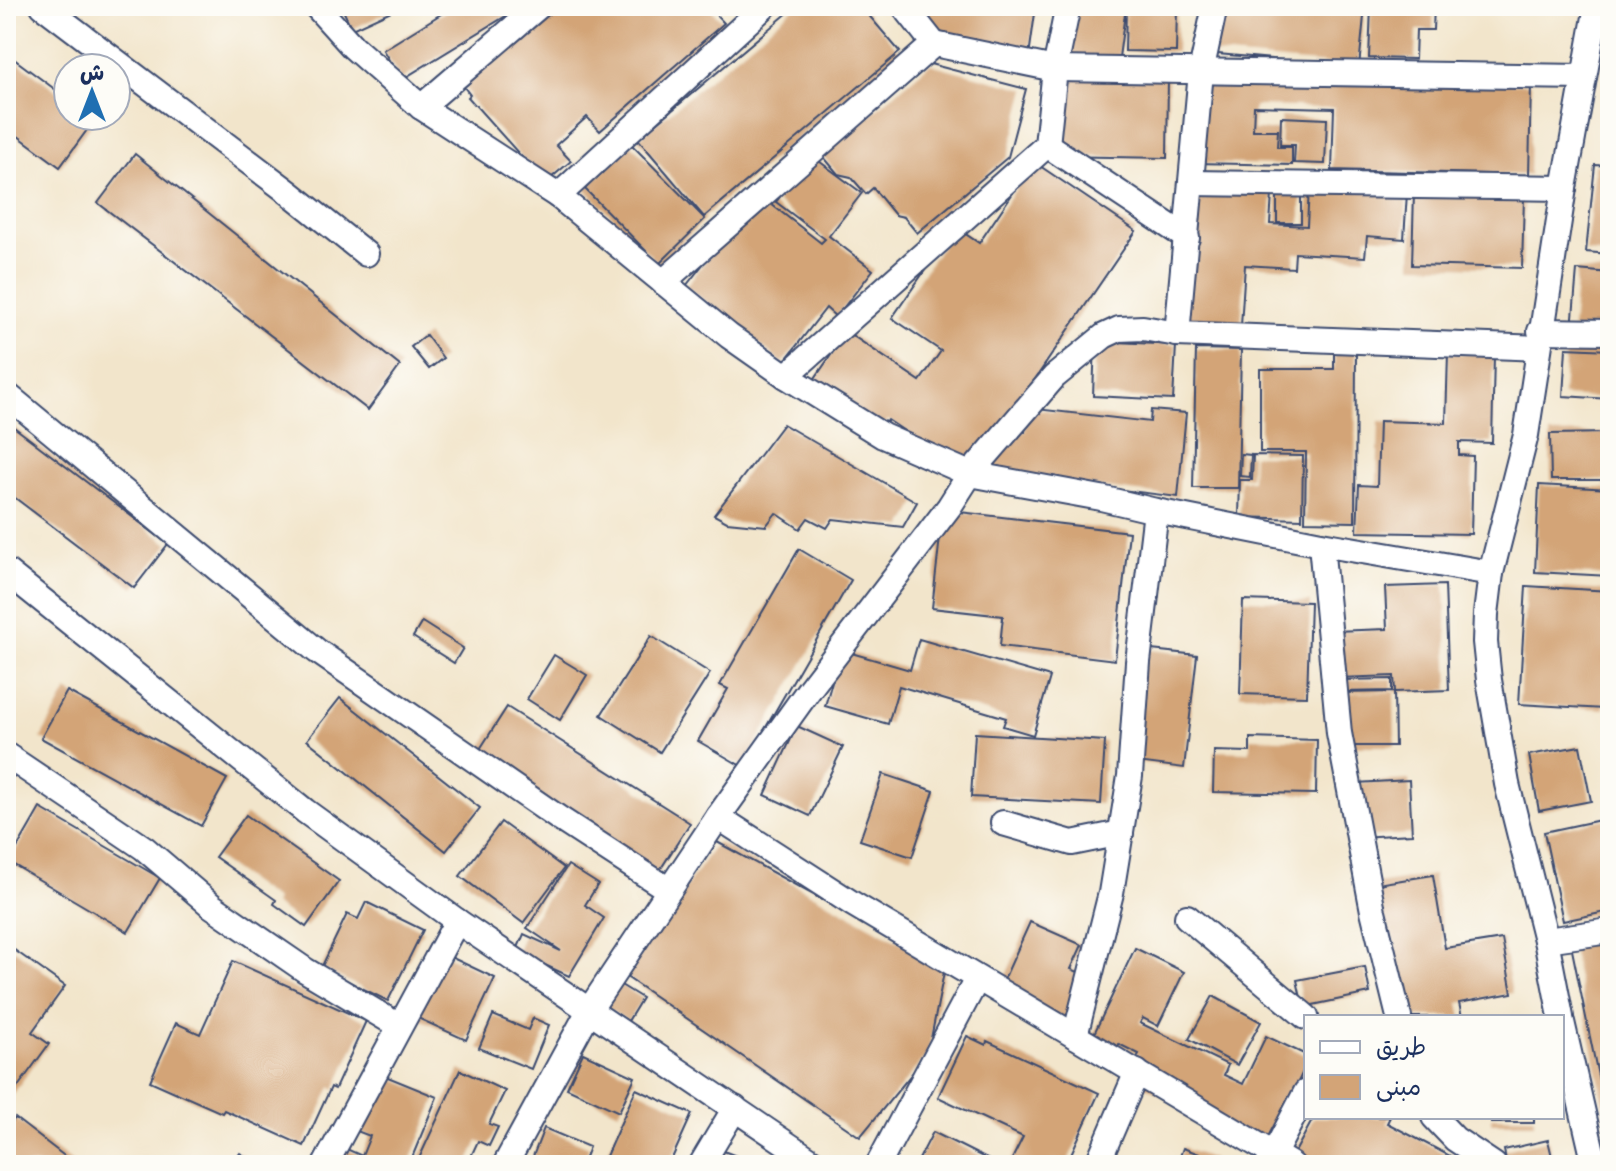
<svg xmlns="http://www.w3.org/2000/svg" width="1616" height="1171" viewBox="0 0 1616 1171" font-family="Dekko,'Playpen Sans Arabic',sans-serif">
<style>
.building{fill:#d3a477}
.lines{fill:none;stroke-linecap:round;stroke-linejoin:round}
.street-casing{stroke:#3b4a6e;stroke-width:28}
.street{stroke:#fff;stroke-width:24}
</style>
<rect width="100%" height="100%" fill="#fdfcf7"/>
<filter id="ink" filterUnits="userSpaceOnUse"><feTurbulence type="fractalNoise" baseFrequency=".0125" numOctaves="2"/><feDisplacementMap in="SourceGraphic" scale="16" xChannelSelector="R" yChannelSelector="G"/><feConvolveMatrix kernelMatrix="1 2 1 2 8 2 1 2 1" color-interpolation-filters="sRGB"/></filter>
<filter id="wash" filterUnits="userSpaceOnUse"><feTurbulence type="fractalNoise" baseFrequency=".006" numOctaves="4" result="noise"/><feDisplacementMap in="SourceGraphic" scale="32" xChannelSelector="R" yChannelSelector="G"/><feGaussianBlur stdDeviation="1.8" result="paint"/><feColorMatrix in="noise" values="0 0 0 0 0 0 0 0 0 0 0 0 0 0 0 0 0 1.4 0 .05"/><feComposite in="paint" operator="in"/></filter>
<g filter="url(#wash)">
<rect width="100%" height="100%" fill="#f2e5cb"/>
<g id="blocks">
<g class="building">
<polygon points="341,6 402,6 352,29"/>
<polygon points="454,6 522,6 401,80 383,50"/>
<polygon points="556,6 708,6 724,23 600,131 587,117 556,145 571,161 545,183 468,97 470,95 464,87"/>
<polygon points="796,6 861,6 900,52 704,217 638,139"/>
<polygon points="922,6 1036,6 1029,56 917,40"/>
<polygon points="1067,6 1126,6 1117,72 1059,64"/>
<polygon points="1126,6 1177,6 1176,52 1125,51"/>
<polygon points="1211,6 1365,6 1359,67 1207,53"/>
<polygon points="1371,6 1434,6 1433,30 1416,30 1415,59 1369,58"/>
<polygon points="6,53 68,99 68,116 90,116 95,119 60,167 6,127"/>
<polygon points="930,64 1026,89 1008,157 917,233 904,217 895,215 873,188 866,194 851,177 838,174 822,155"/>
<polygon points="1055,75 1168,77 1167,158 1054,156"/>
<polygon points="1197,75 1531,84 1529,175 1332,170 1334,108 1254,106 1253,130 1278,130 1277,147 1292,147 1292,165 1195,163"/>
<polygon points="1281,117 1327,119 1325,164 1294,163 1295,145 1280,145"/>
<polygon points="631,144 705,219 659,264 585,189"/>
<polygon points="135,154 400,366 368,410 98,203"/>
<polygon points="812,156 862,193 829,236 873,270 836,317 826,308 783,363 686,286 758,194 821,243 825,239 776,202"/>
<polygon points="1034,162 1136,231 1001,429 1025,432 1028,408 1150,422 1151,410 1186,413 1178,497 992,474 997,435 970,475 888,420 880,431 811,384 847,332 920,381 941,351 892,318 955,227 979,243"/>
<polygon points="1595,165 1610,166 1610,254 1586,252"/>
<polygon points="1194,186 1272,194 1270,224 1307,226 1309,188 1407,193 1404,239 1367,236 1365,257 1295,253 1294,268 1245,265 1241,326 1184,322"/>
<rect x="1277" y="190" width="24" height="33"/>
<polygon points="1414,193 1524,197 1522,268 1412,265"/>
<polygon points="1577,270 1610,273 1610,332 1572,329"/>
<polygon points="426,335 443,358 429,369 411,347"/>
<polygon points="1095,341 1176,345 1173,400 1093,396"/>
<polygon points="1334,348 1356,348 1355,522 1305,521 1306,452 1260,452 1260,369 1334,369"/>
<polygon points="1566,348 1610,350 1610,399 1563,396"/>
<polygon points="1196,349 1241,350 1238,488 1193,488"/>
<polygon points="1448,353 1494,355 1492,443 1459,442 1459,455 1473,456 1471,534 1357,532 1359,485 1377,486 1379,421 1446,423"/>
<polygon points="6,421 168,544 134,588 6,491"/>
<polygon points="783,424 917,502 903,527 833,519 827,528 808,518 800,529 776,513 766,526 727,522 714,515"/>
<polygon points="1610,433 1610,486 1605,487 1605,480 1551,480 1550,434"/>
<polygon points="1241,454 1251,455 1250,477 1240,476"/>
<polygon points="1253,455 1303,456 1302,519 1239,517 1240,480 1252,480"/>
<polygon points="1539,485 1610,489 1610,576 1535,572"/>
<polygon points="943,510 1129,532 1115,660 1000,646 1003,616 932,608"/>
<polygon points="799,549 851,580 743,767 698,741 728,689 720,685"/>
<polygon points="1445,585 1449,690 1395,692 1394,676 1336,678 1334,631 1387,629 1385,587"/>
<polygon points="1526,586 1610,591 1610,667 1606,667 1604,709 1519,704"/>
<polygon points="1243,600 1310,602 1307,696 1240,694"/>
<polygon points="422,622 463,648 454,663 413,637"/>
<polygon points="651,636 710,673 660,752 601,715"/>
<polygon points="919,639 1050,677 1033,735 1003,726 1006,718 899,686 888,724 825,706 841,650 910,670"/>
<polygon points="1142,649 1197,655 1184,768 1129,761"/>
<polygon points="554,655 587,675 560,720 527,699"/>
<polygon points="1392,679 1392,691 1341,692 1340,680"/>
<polygon points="67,691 227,779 201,826 41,738"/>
<polygon points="1394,692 1395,746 1342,746 1341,693"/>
<polygon points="340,698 480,808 446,851 307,740"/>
<polygon points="507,707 690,823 658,873 475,757"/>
<polygon points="797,726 843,747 810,816 765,795"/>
<polygon points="975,733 1105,741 1101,804 971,797"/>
<polygon points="1250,738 1317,740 1316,794 1213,792 1214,751 1250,752"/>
<polygon points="1580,746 1591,801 1539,811 1529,755"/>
<polygon points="883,774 934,791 912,857 860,840"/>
<polygon points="1409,780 1412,834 1358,837 1356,783"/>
<polygon points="40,808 160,878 128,932 9,862"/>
<polygon points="246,815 339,881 306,927 274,904 276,900 215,857"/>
<polygon points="1605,819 1610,845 1610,911 1563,921 1544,832"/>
<polygon points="501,822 564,868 523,923 460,876"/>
<polygon points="717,842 945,967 928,1054 860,1137 625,976"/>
<polygon points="568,865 598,884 585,905 604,918 569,976 516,952 524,934 561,951 527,928"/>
<polygon points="1433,875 1445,948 1502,939 1512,993 1459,1003 1462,1017 1406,1017 1391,933 1385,935 1377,884"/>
<polygon points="366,902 423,930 388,1001 321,968 347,914 358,919"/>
<polygon points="1030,922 1082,945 1071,969 1097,980 1075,1030 997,995"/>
<polygon points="1610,937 1610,1129 1609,1129 1571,945"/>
<polygon points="1135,948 1184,972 1158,1026 1143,1018 1140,1023 1228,1065 1224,1075 1243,1084 1266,1036 1306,1055 1306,1065 1269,1144 1127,1078 1139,1054 1119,1044 1113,1056 1089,1044"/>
<polygon points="13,949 65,986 32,1032 49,1044 9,1099 6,1097 6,959"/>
<polygon points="440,952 495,978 466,1040 411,1015"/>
<polygon points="233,961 366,1021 335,1089 331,1087 304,1146 224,1110 222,1113 150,1081 176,1023 200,1034"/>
<polygon points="1365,967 1370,993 1303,1007 1297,980"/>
<polygon points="616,982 642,998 628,1021 602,1005"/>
<polygon points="1213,996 1261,1022 1237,1065 1189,1039"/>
<polygon points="493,1015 528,1030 533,1018 549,1025 531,1069 479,1048"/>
<polygon points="967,1036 986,1045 987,1041 1099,1093 1066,1165 1009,1165 1023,1137 938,1097"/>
<polygon points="583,1053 635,1077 619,1112 567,1088"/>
<polygon points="460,1070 505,1091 489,1124 498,1127 489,1146 478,1141 467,1165 416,1165"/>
<polygon points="378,1073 437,1097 411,1160 408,1159 405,1165 332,1165 340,1146 362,1156 370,1136 354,1130"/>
<polygon points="636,1089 692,1114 669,1165 602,1165"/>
<polygon points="1314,1117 1390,1117 1387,1123 1467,1165 1288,1165"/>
<rect x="1491" y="1117" width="43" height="6"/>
<polygon points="15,1118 76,1165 6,1165 6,1130"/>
<polygon points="544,1128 589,1147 582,1165 547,1165 532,1159"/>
<polygon points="933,1132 991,1161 989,1165 916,1165"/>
<polygon points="1548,1140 1554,1165 1507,1165 1504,1150"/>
<polygon points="711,1146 759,1165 703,1165"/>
<polygon points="1183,1148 1229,1165 1177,1165"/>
<polygon points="240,1153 260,1165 232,1165"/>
</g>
</g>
</g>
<g filter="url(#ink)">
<use href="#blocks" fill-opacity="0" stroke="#3b4a6e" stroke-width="2"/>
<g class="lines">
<g class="street-casing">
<g id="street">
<polyline points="43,6 291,194 366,254"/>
<polyline points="316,6 353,47 421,107 558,196 729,336 786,376 883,436 970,474 1101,498 1156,511 1321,544 1491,573"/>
<polyline points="934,44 1055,69 1584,77"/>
<polyline points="421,107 539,6"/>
<polyline points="1047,145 1187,238"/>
<polyline points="1191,183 1564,188"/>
<polyline points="558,196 765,6"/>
<polyline points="663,282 934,44 904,6"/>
<polyline points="1540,331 1610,332"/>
<polyline points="1177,334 1539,348"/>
<polyline points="786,376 1047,145 1055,69 1068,6"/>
<polyline points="6,394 317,651 560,819 669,890"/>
<polyline points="1321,544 1339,733 1373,911 1399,1017"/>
<polyline points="6,571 305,811 457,921 818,1165"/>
<polyline points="6,755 144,848 212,906 305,970 399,1026"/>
<polyline points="718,817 853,904 1292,1165"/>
<polyline points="1003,823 1072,843 1121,833"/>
<polyline points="1187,917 1306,1017"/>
<polyline points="1546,940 1610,931"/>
<polyline points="1561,1017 1546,940 1507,784 1489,680 1485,642 1486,614 1491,573 1526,435 1564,188 1597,6"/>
<polyline points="1562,1022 1595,1165"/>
<polyline points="1075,1036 1111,893 1130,776 1138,662 1156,511"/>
<polyline points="1434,1117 1455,1139 1494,1165"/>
<polyline points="325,1165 457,921"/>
<polyline points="505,1165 590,1009 718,817 811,687 949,507 970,474 1054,377 1104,336 1119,329 1143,328 1177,334 1201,72 1215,6"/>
<polyline points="701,1165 735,1108"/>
<polyline points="878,1165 977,979"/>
<polyline points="1097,1165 1137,1072"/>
<polyline points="1268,1165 1306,1092"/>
</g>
</g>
<use href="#street" class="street"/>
</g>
</g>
<rect width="1616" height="1171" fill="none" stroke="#fdfcf7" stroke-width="32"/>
<rect x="1304" y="1015" width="260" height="104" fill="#fdfcf7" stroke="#a3aaba" stroke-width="2"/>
<rect x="1320" y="1041" width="40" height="12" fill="#ffffff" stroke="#a3aaba" stroke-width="2"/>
<text x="1376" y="1055" font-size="24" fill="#1b2f5e">طريق</text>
<rect x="1320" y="1075" width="40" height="24" fill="#d3a477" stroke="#a3aaba" stroke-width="2"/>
<text x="1376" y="1095" font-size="24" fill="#1b2f5e">مبنى</text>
<g transform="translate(92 92)"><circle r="38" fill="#fdfcf7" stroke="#a3aaba" stroke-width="2"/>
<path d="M0-6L14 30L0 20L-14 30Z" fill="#1f6fb2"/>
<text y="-12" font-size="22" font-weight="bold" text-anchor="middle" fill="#1b2f5e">ش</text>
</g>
</svg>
